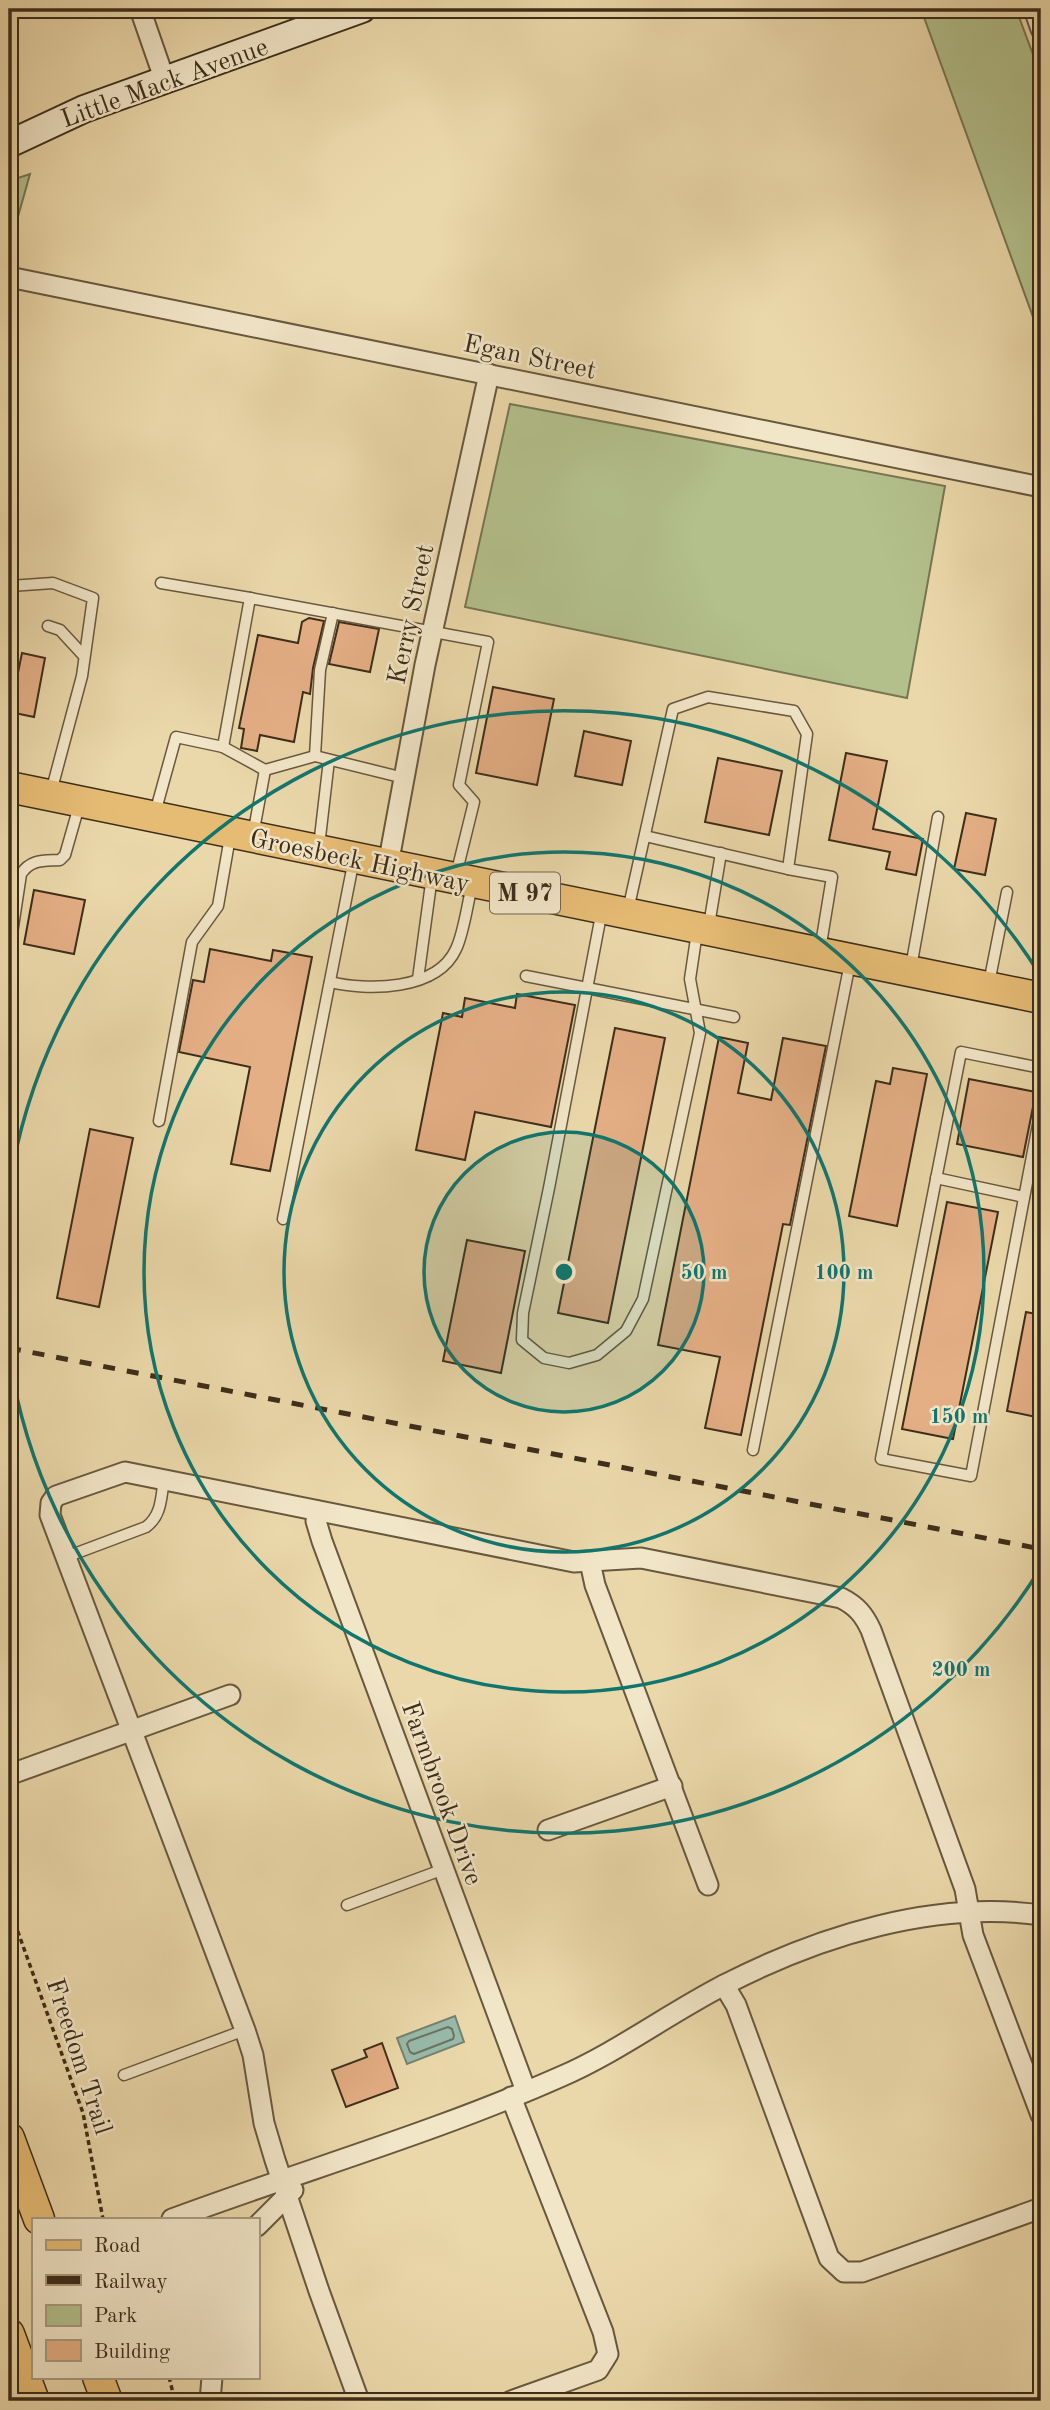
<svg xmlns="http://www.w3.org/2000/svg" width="1050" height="2410" viewBox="0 0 1050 2410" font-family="'Old Standard TT',serif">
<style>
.green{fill:#b3c08c;stroke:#787653;stroke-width:2}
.water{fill:#98baa9;stroke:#748270;stroke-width:2}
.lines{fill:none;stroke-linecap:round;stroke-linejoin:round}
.shore{stroke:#6a7462;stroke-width:2}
.building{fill:#e5af86;stroke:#3d2d1a;stroke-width:2}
.lane-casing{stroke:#68583e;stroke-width:13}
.street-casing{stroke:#68583e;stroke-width:23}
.secondary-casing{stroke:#3d2d1a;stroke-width:30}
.primary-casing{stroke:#3d2d1a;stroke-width:33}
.path{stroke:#3d2d1a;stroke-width:3.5;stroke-dasharray:5 3.5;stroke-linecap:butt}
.lane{stroke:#f2e6c8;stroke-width:10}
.street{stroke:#f2e6c8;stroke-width:19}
.secondary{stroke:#f2e6c8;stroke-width:26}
.primary{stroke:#e6bc75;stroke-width:30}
.rail{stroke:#3d2d1a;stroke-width:5;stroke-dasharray:12 12;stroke-linecap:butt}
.ring{fill:none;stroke:#0f766e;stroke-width:3.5}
.labels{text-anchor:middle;stroke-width:5;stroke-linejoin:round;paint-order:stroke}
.shield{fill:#f2e6c8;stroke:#73644e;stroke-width:2}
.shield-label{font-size:24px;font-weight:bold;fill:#3d2d1a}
.street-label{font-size:26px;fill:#3d2d1a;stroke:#f2e6c8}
.centre{fill:#0f766e;stroke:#f2e6c8;stroke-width:3.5}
.ring-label{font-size:21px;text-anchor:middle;font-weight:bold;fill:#0f766e;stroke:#f2e6c8;stroke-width:5;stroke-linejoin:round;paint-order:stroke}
</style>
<rect width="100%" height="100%" fill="#ebd8aa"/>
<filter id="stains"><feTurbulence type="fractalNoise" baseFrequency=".00286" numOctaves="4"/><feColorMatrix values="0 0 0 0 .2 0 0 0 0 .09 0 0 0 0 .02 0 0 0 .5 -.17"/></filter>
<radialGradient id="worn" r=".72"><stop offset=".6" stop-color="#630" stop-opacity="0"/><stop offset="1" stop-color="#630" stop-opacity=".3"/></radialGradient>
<g class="green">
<polygon points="921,9 1016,9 1041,76 1041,339"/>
<polygon points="30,174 10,245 9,245 9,181"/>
<polygon points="510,404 945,486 907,698 465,607"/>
</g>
<polygon class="water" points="455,2016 464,2042 407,2064 397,2038"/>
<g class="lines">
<polygon class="shore" points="448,2027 452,2029 454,2036 453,2039 414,2054 410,2052 407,2044 409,2041"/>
</g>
<g class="building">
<polygon points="309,618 324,621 313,668 310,694 303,692 294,742 260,735 257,751 241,748 244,729 239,728 258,635 298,643 302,622"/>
<polygon points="339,622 379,629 370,672 329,664"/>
<polygon points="22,653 45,658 34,717 10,712"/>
<polygon points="493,687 554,699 537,785 476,773"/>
<polygon points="584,731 631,741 622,785 575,776"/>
<polygon points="846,753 887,761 873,829 923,839 916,875 886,869 890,852 829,840"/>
<polygon points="718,758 782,771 769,835 705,822"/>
<polygon points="966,813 996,819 985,875 954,869"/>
<polygon points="34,890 85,900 74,954 24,944"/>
<polygon points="210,949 271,961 273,950 312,957 270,1171 231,1164 250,1067 179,1052 193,980 204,982"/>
<polygon points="517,994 575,1005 551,1127 475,1112 465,1160 416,1150 443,1013 462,1017 465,998 515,1008"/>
<polygon points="615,1028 665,1038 608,1323 558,1313"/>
<polygon points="719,1037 748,1043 738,1093 771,1100 783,1038 826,1046 790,1225 783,1224 741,1435 705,1428 720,1357 658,1345"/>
<polygon points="893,1068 927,1074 897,1226 849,1216 876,1081 890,1084"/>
<polygon points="969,1079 1036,1092 1023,1157 957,1144"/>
<polygon points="90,1129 133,1138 99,1307 57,1298"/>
<polygon points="947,1202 998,1212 953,1439 902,1429"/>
<polygon points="467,1240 525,1251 501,1373 443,1361"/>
<polygon points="1026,1312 1041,1315 1041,1418 1007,1411"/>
<polygon points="382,2043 398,2088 346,2107 332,2070 367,2057 364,2050"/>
</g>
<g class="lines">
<g class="lane-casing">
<g id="lane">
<polyline points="9,591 10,586 53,583 93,598 82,676 51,792"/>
<polyline points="250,598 488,642 459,785 474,802 456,875"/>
<polyline points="48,626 60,630 84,656"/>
<polyline points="223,747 265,770 315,756 404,778"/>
<polyline points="315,756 320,670 333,613"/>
<polyline points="155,813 176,737 223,747 250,598 161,583"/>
<polyline points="9,819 15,793"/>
<polyline points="253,835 265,770"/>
<polyline points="645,836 788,869"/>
<polyline points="319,846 329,760"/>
<polyline points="602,910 549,1188 523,1313 522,1340 544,1358 569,1363 597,1355 626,1331 643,1299 700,1033 690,979 697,932"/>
<polyline points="628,910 673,709 708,697 794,711 807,734 788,869 832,877 820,950"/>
<polyline points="709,925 721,853"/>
<path d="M9 953 21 874C31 859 43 861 60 860L65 855 79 806"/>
<polyline points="911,967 938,817"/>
<polyline points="526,976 734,1017"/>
<polyline points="418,979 432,876"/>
<path d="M330 982C367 991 437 991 456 949 464 932 467 905 472 886"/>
<polyline points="989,983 1007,892"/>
<polyline points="1041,1068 961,1052 881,1459 971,1476 1041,1109"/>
<polyline points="159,1121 192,942 218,906 230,837"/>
<polyline points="936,1178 1024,1197"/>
<polyline points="283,1219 354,859"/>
<polyline points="753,1450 850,963"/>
<path d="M66 1557 146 1527C162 1515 161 1497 164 1479"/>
<polyline points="347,1905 444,1869"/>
<polyline points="124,2075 245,2030"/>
</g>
</g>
<g class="street-casing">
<g id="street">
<polyline points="140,9 165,81"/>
<polyline points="1034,9 1041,29"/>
<polyline points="9,277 1041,487"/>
<polyline points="388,865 425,665 489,374"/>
<polyline points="318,1511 316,1521 322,1541 526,2091"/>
<polyline points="590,1562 595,1585 708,1885"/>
<polyline points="14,1773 230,1695"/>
<polyline points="548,1830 672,1786"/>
<polyline points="724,1985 736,2005 829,2258 844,2272 862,2272 1041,2208"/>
<polyline points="511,2097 603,2332 608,2354 598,2370 511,2401"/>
<path d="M172 2219C301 2171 434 2133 560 2077 618 2052 669 2013 726 1984 820 1936 934 1900 1041 1915"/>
<polyline points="257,2226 293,2190"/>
<polyline points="210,2401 212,2377"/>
<path d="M359 2401 319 2291 275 2160 264 2123 253 2055 245 2030 50 1515 51 1503 56 1496 125 1472 574 1562 641 1558 841 1598C857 1606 864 1615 871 1630L965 1889 973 1935 1041 2115"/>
</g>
</g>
<g class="secondary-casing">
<polyline id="secondary" points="9,144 84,109 362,9"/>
</g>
<g class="primary-casing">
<g id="primary">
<polyline points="9,787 1041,998"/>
<polyline points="9,2138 39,2219"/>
<polyline points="9,2334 34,2401"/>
<polyline points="98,2377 107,2401"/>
</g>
</g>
<g class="path">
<polyline points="9,1907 83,2113 103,2219"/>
<polyline points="169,2377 175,2401"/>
</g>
<use href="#lane" class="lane"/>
<use href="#street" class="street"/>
<use href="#secondary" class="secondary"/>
<use href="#primary" class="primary"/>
<polyline class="rail" points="9,1348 1041,1549"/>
</g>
<circle cx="564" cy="1272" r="140" fill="#0f766e" fill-opacity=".12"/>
<g class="ring">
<circle cx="564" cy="1272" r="140"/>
<circle cx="564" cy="1272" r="280"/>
<circle cx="564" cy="1272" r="420"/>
<path d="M1040 1569A561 561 0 0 1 9 1355M9 1189A561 561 0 0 1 1040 975"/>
</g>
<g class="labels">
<rect class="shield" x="490" y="872.5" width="70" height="41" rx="5"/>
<g class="shield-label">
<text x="525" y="901">M 97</text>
</g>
<g class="street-label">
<text transform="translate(164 82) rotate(-20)" y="9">Little Mack Avenue</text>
<text transform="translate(530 356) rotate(12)" y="9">Egan Street</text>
<text transform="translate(410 614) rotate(-78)" y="9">Kerry Street</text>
<text transform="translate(360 860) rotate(12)" y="9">Groesbeck Highway</text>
<text transform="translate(443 1793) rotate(70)" y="9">Farmbrook Drive</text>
<text transform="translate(80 2056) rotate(72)" y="9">Freedom Trail</text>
</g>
</g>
<circle cx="564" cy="1272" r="10" class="centre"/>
<g class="ring-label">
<text x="704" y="1279">50 m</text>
<text x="844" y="1279">100 m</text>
<text x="959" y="1423">150 m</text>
<text x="961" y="1676">200 m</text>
</g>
<rect width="1050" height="2410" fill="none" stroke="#ebd8aa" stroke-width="35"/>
<rect x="10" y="10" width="1029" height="2389" fill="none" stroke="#3d2d1a" stroke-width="3.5"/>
<rect x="18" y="18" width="1015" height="2375" fill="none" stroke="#3d2d1a" stroke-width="2"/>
<rect x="32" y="2218" width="228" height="161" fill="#f2e6c8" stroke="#aa9c82" stroke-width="2"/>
<rect x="46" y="2240" width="35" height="10" fill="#e6bc75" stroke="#aa9c82" stroke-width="2"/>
<text x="94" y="2252" font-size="21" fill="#3d2d1a">Road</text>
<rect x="46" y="2275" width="35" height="10" fill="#3d2d1a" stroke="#aa9c82" stroke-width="2"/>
<text x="94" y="2288" font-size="21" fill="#3d2d1a">Railway</text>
<rect x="46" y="2305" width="35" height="21" fill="#b3c08c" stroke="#aa9c82" stroke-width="2"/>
<text x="94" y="2322" font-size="21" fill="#3d2d1a">Park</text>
<rect x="46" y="2340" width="35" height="21" fill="#e5af86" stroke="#aa9c82" stroke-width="2"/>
<text x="94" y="2358" font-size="21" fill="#3d2d1a">Building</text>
<rect width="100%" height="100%" filter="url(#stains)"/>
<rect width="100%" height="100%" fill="url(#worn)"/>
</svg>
